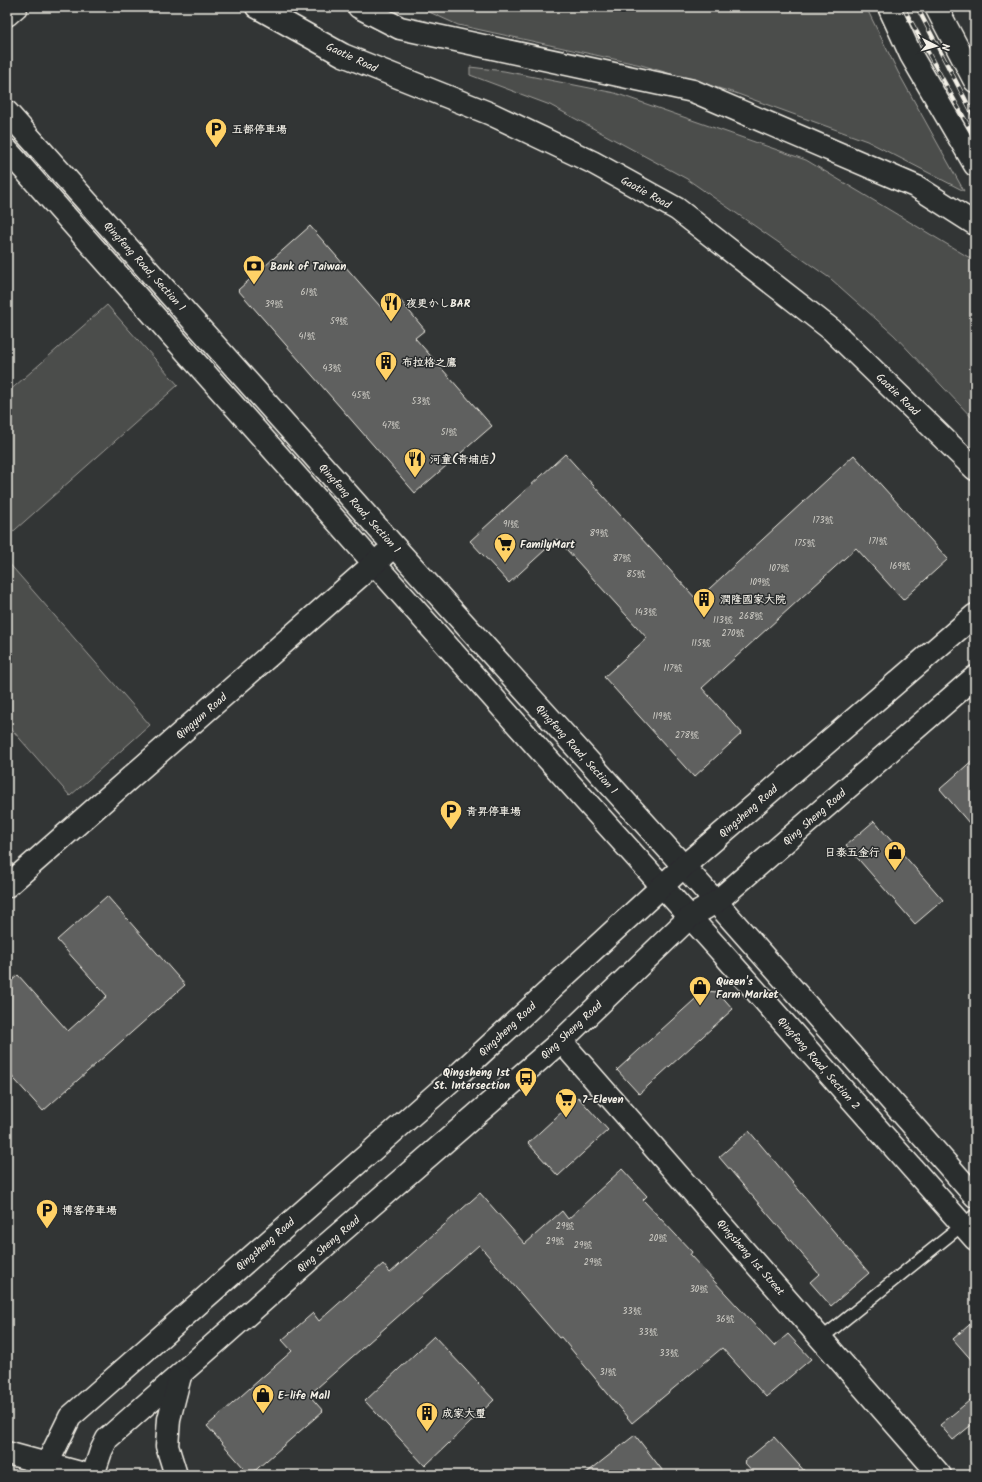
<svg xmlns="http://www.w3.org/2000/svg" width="982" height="1482" viewBox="0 0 982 1482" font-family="Kalam,'LXGW WenKai TC','Klee One',sans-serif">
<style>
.green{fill:#4b4d4c;stroke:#a09f9a}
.building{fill:#5f605f;stroke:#f4f1e8}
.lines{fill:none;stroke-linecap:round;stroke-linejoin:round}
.lane-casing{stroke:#f4f1e8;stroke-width:14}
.street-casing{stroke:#f4f1e8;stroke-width:25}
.secondary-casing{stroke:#f4f1e8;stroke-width:25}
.lane{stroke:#2a2d2e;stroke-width:11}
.street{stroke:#2a2d2e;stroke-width:22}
.secondary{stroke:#2a2d2e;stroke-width:22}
.rail-casing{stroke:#f4f1e8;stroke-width:4.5}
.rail{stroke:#2a2d2e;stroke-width:3;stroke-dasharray:9;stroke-linecap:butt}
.labels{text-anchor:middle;stroke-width:3;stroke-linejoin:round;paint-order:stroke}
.number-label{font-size:9px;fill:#cfcdc6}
.street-label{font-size:11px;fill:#f4f1e8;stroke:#2a2d2e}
.poi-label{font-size:11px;font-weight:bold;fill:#f4f1e8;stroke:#2a2d2e;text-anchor:start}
</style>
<rect width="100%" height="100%" fill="#323535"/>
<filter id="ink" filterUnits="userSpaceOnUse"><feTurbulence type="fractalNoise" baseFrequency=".025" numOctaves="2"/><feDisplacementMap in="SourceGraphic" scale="8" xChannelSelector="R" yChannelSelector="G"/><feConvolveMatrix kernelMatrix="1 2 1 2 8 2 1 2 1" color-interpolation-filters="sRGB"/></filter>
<g filter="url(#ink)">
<g class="green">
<polygon points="418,7 866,7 898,72 964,191 867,141 735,93 641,65 458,25"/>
<polygon points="470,67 504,71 615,93 806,160 975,261 975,421 894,335 831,279 687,179 550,105 470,75"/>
<polygon points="107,305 178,385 7,537 7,393"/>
<polygon points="7,561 150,725 70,796 7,724"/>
</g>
<g class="building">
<polygon points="310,226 386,313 400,300 425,330 415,338 492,426 415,493 238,290"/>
<polygon points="565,454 697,600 854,455 948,559 903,600 856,548 702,688 742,733 694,777 604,677 647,638 557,539 509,583 470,541"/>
<polygon points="975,758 975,830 940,789"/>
<polygon points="874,821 943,900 915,924 846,845"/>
<polygon points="107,896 185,985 43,1111 7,1071 7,985 18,975 68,1031 107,996 57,940"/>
<polygon points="704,991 718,992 733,1009 639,1094 617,1070"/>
<polygon points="578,1097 608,1130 558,1176 528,1143"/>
<polygon points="749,1131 869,1273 831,1306 810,1282 819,1274 719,1157"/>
<polygon points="622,1169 647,1196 643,1200 692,1252 690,1255 774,1346 788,1334 811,1359 766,1397 722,1348 632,1423 561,1337 559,1338 479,1245 309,1395 323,1411 250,1475 207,1426 292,1351 282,1340 313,1313 319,1321 383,1264 390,1273 480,1193 525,1244 562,1211 568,1219"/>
<polygon points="975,1320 975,1364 953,1339"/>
<polygon points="434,1336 494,1400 425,1466 365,1401"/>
<polygon points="975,1396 975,1422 953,1440 940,1425"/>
<polygon points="635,1435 666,1475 584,1475"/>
<polygon points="774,1437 808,1475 756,1475 744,1462"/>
</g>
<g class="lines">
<g class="lane-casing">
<polyline id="lane" points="822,1338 975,1215"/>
</g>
<g class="street-casing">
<g id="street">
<polyline points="7,15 16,7"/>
<polyline points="7,112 394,546 716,902 975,1196"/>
<polyline points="7,150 538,748 716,946 975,1239"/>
<polyline points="7,886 385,554"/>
<polyline points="561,1041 940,1475"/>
</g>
</g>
<g class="secondary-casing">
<g id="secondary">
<polyline points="257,7 343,55 491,114 592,162 677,209 832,330 975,469"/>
<polyline points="359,7 400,28 693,91 917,187 975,224"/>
<polyline points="889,7 911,55 975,165"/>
<polyline points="936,7 975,81"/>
<polyline points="7,1453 88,1475"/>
<polyline points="45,1475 47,1464 70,1417 461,1072 684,866 975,615"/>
<polyline points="93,1475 101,1451 107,1439 325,1246 561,1041 690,917 716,902 975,677"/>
<polyline points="176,1475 167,1446 169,1419 180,1376"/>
</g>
</g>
<use href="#lane" class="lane"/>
<use href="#street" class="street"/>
<use href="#secondary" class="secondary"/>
<g class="rail-casing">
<g id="rail">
<polyline points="903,7 975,138"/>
<polyline points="917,7 975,118"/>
</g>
</g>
<use href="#rail" class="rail"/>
</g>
</g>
<defs>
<g id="parking-pin" transform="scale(1.15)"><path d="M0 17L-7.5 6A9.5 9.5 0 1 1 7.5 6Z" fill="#ffd166" stroke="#2a2d2e"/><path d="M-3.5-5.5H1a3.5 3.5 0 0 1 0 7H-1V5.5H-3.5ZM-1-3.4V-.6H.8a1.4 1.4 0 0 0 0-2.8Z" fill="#111"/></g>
<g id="bank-pin" transform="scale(1.15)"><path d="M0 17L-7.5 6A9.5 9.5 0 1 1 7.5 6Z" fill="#ffd166" stroke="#2a2d2e"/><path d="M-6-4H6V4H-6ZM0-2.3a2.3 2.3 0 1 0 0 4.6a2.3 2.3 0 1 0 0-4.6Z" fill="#111"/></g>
<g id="restaurant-pin" transform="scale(1.15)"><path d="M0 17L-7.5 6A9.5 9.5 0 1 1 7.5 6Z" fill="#ffd166" stroke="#2a2d2e"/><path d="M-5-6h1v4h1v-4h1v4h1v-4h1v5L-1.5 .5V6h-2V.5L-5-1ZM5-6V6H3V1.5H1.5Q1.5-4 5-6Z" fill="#111"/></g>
<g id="building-pin" transform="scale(1.15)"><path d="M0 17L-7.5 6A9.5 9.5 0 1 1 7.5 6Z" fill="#ffd166" stroke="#2a2d2e"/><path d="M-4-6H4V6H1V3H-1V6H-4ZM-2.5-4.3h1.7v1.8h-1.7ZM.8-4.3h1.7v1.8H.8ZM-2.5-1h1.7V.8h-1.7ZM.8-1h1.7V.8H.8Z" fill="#111"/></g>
<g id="supermarket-pin" transform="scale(1.15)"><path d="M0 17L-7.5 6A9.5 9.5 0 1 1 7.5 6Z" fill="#ffd166" stroke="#2a2d2e"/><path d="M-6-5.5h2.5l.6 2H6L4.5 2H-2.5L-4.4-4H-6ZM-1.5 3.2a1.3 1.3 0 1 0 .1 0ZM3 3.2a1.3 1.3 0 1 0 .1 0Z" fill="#111"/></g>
<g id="shop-pin" transform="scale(1.15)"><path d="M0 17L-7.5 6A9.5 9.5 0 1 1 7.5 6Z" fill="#ffd166" stroke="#2a2d2e"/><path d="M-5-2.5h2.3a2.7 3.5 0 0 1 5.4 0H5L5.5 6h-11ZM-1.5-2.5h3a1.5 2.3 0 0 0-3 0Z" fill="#111"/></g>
<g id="bus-pin" transform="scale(1.15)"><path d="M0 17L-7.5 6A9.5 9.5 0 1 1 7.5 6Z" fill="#ffd166" stroke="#2a2d2e"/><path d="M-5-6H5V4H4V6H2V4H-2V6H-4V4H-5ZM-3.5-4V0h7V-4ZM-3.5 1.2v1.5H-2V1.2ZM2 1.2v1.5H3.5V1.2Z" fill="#111"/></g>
</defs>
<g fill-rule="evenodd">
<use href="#parking-pin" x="216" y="129"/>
<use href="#bank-pin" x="254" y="266"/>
<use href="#restaurant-pin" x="391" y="303"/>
<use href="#building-pin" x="386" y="362"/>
<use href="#restaurant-pin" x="415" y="459"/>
<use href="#supermarket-pin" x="505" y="544"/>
<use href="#building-pin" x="704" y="599"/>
<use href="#parking-pin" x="451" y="811"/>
<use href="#shop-pin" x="895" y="852"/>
<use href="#shop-pin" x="700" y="987"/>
<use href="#bus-pin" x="526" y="1078"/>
<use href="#supermarket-pin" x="566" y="1099"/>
<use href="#parking-pin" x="47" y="1210"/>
<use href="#shop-pin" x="263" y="1395"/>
<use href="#building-pin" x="427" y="1413"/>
</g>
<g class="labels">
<g class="number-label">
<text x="309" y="295">61號</text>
<text x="274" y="307">39號</text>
<text x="339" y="324">59號</text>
<text x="307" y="339">41號</text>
<text x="332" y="371">43號</text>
<text x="361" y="398">45號</text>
<text x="421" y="404">53號</text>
<text x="391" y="428">47號</text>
<text x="449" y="435">51號</text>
<text x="823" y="523">173號</text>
<text x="511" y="527">91號</text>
<text x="599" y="536">89號</text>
<text x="878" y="544">171號</text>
<text x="805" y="546">175號</text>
<text x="622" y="561">87號</text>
<text x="900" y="569">169號</text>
<text x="779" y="571">107號</text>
<text x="636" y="577">85號</text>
<text x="760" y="585">109號</text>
<text x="646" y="615">143號</text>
<text x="751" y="619">268號</text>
<text x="723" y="623">113號</text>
<text x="733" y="636">270號</text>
<text x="701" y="646">115號</text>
<text x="673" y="671">117號</text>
<text x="662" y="719">119號</text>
<text x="687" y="738">278號</text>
<text x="565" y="1229">29號</text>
<text x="658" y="1241">20號</text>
<text x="555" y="1244">29號</text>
<text x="583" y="1248">29號</text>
<text x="593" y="1265">29號</text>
<text x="699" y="1292">30號</text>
<text x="632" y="1314">33號</text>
<text x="725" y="1322">36號</text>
<text x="648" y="1335">33號</text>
<text x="669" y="1356">33號</text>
<text x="608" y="1375">31號</text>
</g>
<g class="street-label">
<text transform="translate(352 57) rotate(25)" y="4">Gaotie Road</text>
<text transform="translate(646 192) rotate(29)" y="4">Gaotie Road</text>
<text transform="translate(145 266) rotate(48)" y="4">Qingfeng Road, Section 1</text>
<text transform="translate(898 394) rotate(44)" y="4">Gaotie Road</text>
<text transform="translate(360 508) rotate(48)" y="4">Qingfeng Road, Section 1</text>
<text transform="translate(201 716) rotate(-41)" y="4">Qingyun Road</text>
<text transform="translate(577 749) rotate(48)" y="4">Qingfeng Road, Section 1</text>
<text transform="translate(748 811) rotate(-41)" y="4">Qingsheng Road</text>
<text transform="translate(814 817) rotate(-41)" y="4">Qing Sheng Road</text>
<text transform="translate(507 1029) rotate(-43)" y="4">Qingsheng Road</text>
<text transform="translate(571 1030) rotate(-43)" y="4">Qing Sheng Road</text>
<text transform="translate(819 1063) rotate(49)" y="4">Qingfeng Road, Section 2</text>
<text transform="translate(265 1244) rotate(-41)" y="4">Qingsheng Road</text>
<text transform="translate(328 1244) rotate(-41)" y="4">Qing Sheng Road</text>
<text transform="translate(751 1257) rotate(49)" y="4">Qingsheng 1st Street</text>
</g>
<g class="poi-label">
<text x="232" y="133">五都停車場</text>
<text x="270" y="270">Bank of Taiwan</text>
<text x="406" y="307">夜更かしBAR</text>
<text x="402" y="366">布拉格之鷹</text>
<text x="430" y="463">河童(青埔店)</text>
<text x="520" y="548">FamilyMart</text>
<text x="720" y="603">潤隆國家大院</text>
<text x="466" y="815">青昇停車場</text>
<text x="880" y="856" text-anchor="end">日泰五金行</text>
<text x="716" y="985">Queen's<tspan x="716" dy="13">Farm Market</tspan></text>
<text x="510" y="1076" text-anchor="end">Qingsheng 1st<tspan x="510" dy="13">St. Intersection</tspan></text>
<text x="582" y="1103">7-Eleven</text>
<text x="62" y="1214">博客停車場</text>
<text x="278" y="1399">E-life Mall</text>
<text x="442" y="1417">成家大璽</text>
</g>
</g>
<rect width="982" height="1482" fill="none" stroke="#2a2d2e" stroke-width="24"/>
<rect x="12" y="12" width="958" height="1458" fill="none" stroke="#f4f1e8" stroke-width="1.5" filter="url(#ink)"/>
<g transform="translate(936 46) rotate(96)" stroke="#2a2d2e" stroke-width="3" paint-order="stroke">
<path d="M0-3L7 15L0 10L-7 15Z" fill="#f4f1e8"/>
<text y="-6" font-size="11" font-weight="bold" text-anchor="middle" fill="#f4f1e8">N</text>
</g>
</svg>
